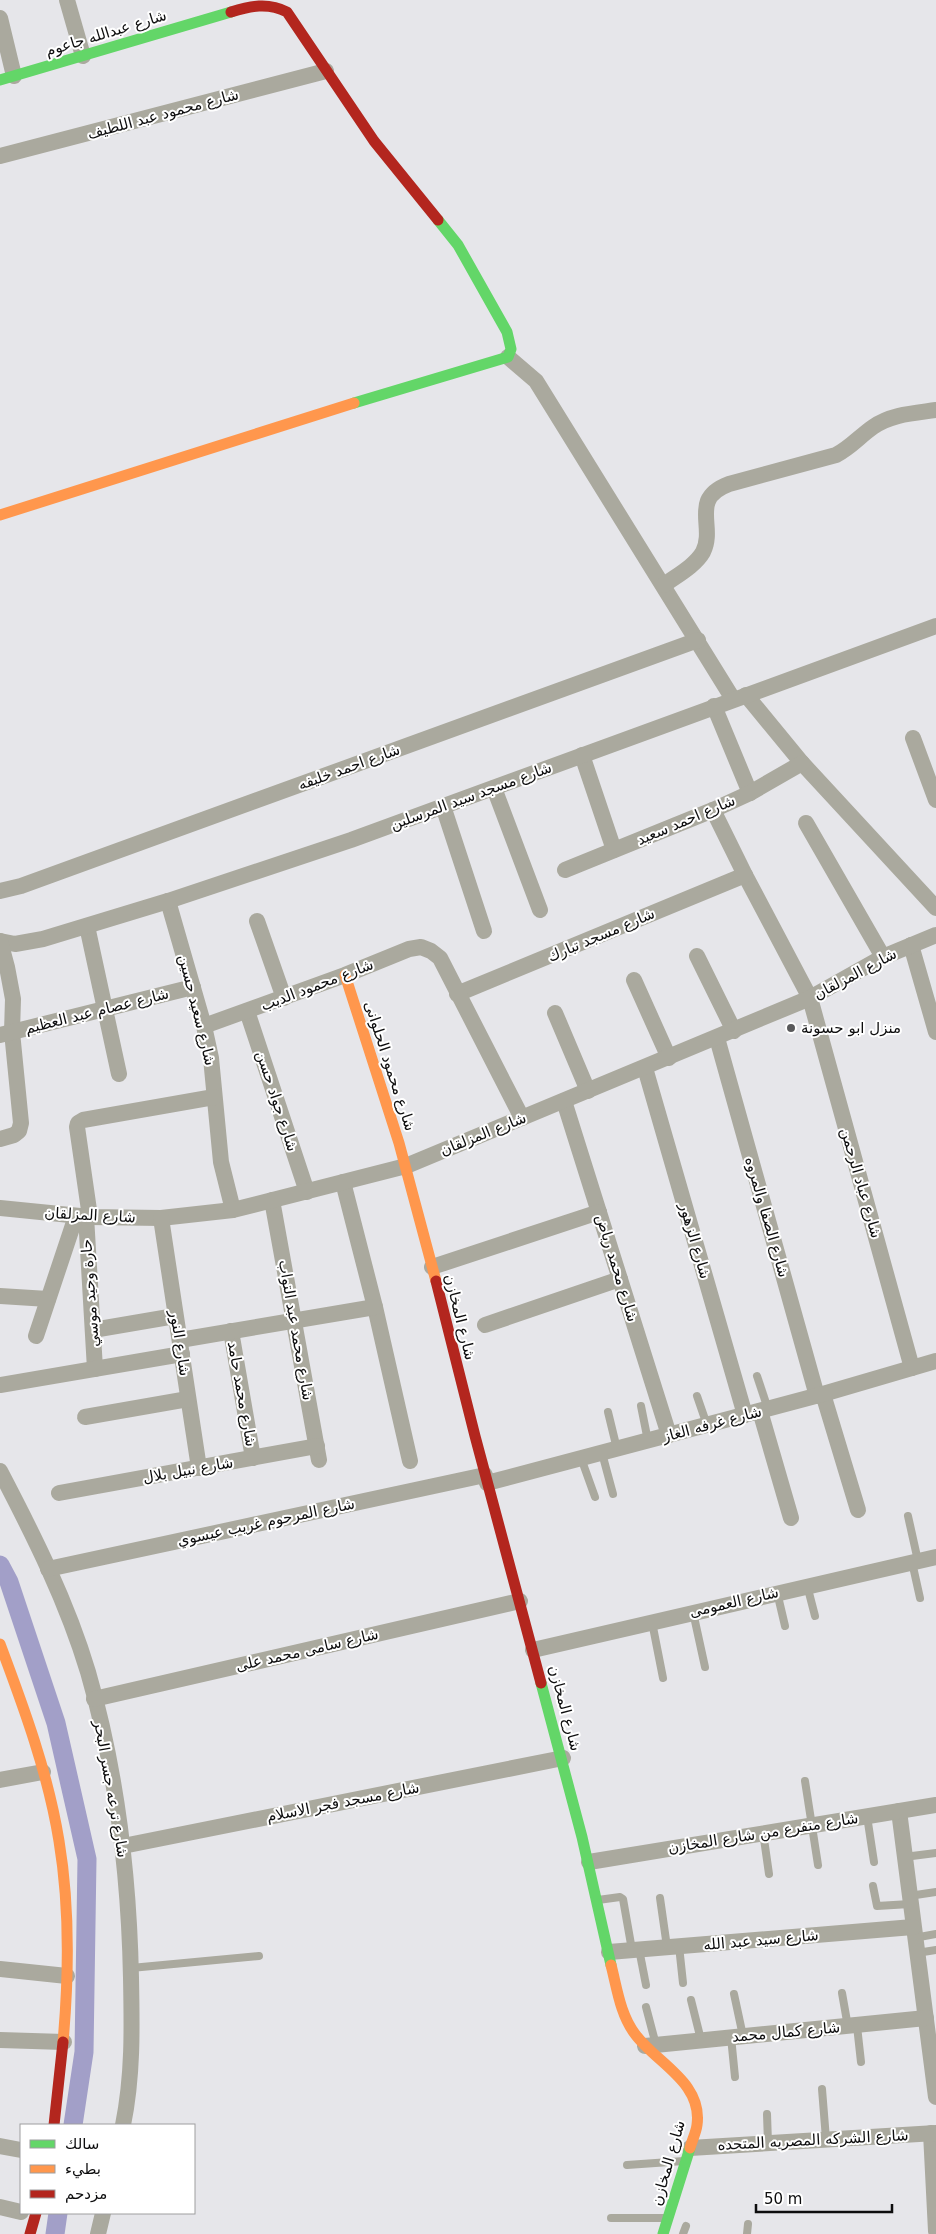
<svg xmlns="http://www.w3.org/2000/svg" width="936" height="2234" viewBox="0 0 936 2234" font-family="'DejaVu Sans',Vazirmatn,sans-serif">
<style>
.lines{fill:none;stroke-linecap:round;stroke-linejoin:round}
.canal{stroke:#a29fc8;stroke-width:19}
.lane{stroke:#aaa99e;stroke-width:8}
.street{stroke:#aaa99e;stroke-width:16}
.fast{stroke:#63d668;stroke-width:11}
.slow{stroke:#ff974d;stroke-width:11}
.jam{stroke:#b3261e;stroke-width:11}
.poi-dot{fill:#59595b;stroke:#fff;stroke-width:2}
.labels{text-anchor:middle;stroke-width:4;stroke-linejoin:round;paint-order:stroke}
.street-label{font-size:15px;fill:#0d0d0e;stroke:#fff}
.poi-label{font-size:15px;fill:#0d0d0e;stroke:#fff;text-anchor:start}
</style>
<rect width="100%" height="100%" fill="#e6e6ea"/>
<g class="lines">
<g class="canal">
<polyline points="0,1565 9,1582 56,1723 87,1859 84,2052 73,2125"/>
<polyline points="55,2234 58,2213"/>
</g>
<g class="lane">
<polyline points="757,1376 768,1409"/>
<polyline points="697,1396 707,1425"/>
<polyline points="641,1406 648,1441"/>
<polyline points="608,1412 617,1449"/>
<polyline points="602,1453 613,1494"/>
<polyline points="581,1458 595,1497"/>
<polyline points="908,1516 918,1561"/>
<polyline points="912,1562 920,1598"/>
<polyline points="807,1585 815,1616"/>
<polyline points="777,1592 785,1626"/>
<polyline points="693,1612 705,1667"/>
<polyline points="652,1622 663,1678"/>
<polyline points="805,1781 818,1865"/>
<polyline points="867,1816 874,1862"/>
<polyline points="763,1832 769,1874"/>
<polyline points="904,1857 936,1853"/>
<polyline points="873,1886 877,1906 910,1904"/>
<polyline points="909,1896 936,1892"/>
<polyline points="660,1898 667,1947"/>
<polyline points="598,1900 620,1897 623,1899 632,1950"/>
<polyline points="914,1938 936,1934"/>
<polyline points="679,1946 683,1983"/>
<polyline points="639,1949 646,1985"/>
<polyline points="917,1953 936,1950"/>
<polyline points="131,1968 259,1956"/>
<polyline points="842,1993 848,2027"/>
<polyline points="734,1994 743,2036"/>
<polyline points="691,2000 701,2040"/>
<polyline points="646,2007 656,2045"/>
<polyline points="857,2026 861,2062"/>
<polyline points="731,2037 735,2077"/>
<polyline points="822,2089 826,2139"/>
<polyline points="767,2114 768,2143"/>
<polyline points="627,2165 684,2161"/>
<polyline points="611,2218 666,2218"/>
<polyline points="683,2234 686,2226"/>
<polyline points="747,2234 748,2224"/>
</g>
<g class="street">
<polyline points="67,0 83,56"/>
<polyline points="0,18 14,76"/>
<polyline points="0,156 326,71"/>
<polyline points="508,357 536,381 733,699"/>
<path d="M664 585C676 576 695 566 703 552 716 526 689 499 729 484L836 455C850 448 860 436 873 427 891 414 915 413 936 410"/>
<polyline points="746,695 802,763 936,908"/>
<polyline points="714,706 750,793"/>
<polyline points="913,738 936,800"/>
<polyline points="582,755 614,850"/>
<polyline points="494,788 540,910"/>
<polyline points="443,806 484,931"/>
<polyline points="713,810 745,875 810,998 912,1368"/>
<polyline points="806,823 883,957"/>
<polyline points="565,870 713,810 750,793 802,763"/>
<polyline points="0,891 21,886 698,640"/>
<polyline points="168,901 204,1026 211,1058 221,1162 233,1210"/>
<polyline points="257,921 284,998"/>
<polyline points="87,926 119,1074"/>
<polyline points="0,941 15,944 43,939 168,901 351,840 936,626"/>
<polyline points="0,941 7,967 13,999 12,1032 21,1123 19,1131 14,1135 0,1139"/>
<polyline points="911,945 936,1032"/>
<polyline points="697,956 734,1031"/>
<polyline points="634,980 669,1058"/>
<polyline points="457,994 745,875"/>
<polyline points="247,1011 307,1192"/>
<polyline points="555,1013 588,1091"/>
<polyline points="204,1026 345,975 409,949 421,947 431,951 440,958 522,1118"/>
<polyline points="0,1035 193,987"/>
<polyline points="717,1038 817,1396"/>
<polyline points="645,1068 745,1415"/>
<polyline points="564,1101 669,1435"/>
<polyline points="343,1182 375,1307 410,1461"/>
<polyline points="272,1200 319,1460"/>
<polyline points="0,1208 90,1217 161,1218 233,1210 406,1166 810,998 883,957 936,935"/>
<polyline points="86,1216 95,1369"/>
<polyline points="90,1217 77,1127 78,1123 83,1120 214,1097"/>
<polyline points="161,1218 199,1468"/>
<polyline points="432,1267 599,1212"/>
<polyline points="0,1296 48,1299"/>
<polyline points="485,1325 620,1279"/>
<polyline points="93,1330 175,1316"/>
<polyline points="231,1331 253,1458"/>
<polyline points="36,1336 76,1216"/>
<polyline points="180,1340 375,1307"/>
<polyline points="0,1385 182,1354"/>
<polyline points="823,1394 858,1510"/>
<polyline points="760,1411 791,1518"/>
<polyline points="85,1417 188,1399"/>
<path d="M0 1471C34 1536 67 1602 88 1672 116 1769 129 1878 131 1978 132 2028 133 2076 123 2125"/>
<polyline points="487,1483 823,1394 936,1361"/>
<polyline points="59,1493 317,1446"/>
<polyline points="48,1569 485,1475"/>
<polyline points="533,1650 936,1557"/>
<polyline points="94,1699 520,1601"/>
<polyline points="0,1780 43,1772"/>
<polyline points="899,1811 936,2097"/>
<polyline points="123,1846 563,1758"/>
<polyline points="589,1862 936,1805"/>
<polyline points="609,1952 913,1927"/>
<polyline points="0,1969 67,1976"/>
<polyline points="0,2040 64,2042"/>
<polyline points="645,2046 926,2018"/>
<polyline points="931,2133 936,2231"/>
<polyline points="0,2146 21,2150"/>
<polyline points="690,2148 936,2133"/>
<polyline points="0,2207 21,2212"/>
<polyline points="98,2234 103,2213"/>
</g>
<g class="fast">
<polyline points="0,80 231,12"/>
<polyline points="354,403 508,357 511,349 507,332 458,245 438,220"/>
<polyline points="541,1683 582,1837 611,1965"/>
<polyline points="663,2234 690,2148"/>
</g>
<g class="slow">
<polyline points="0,515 354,403"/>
<polyline points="345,975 399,1143 436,1281"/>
<path d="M0 1644C24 1708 48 1773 59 1841 70 1907 69 1975 63 2042"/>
<path d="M611 1965C617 1988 620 2014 635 2034 656 2063 703 2082 697 2125 696 2133 692 2140 690 2148"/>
</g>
<g class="jam">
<path d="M231 12C250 6 268 2 287 12L374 141 438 220"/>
<polyline points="436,1281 475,1436 541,1683"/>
<polyline points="54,2125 63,2042"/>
<polyline points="30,2234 36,2213"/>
</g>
</g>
<circle class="poi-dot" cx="791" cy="1028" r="5"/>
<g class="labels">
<g class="street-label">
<text transform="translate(106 33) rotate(-17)" y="5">شارع عبدالله جاعوم</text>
<text transform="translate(163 114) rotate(-15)" y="5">شارع محمود عبد اللطيف</text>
<text transform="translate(349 767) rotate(-20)" y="5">شارع احمد خليفه</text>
<text transform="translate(471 796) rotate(-20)" y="5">شارع مسجد سيد المرسلين</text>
<text transform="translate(686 820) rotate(-23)" y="5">شارع احمد سعيد</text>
<text transform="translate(601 935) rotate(-23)" y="5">شارع مسجد تبارك</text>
<text transform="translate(855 974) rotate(-28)" y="5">شارع المزلقان</text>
<text transform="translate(317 985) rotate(-21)" y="5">شارع محمود الديب</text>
<text transform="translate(197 1010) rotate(76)" y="5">شارع سعيد حسين</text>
<text transform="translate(97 1011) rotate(-14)" y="5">شارع عصام عبد العظيم</text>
<text transform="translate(390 1066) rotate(72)" y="5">شارع محمود الحلوانى</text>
<text transform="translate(277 1101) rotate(72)" y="5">شارع جواد حسن</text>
<text transform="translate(483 1134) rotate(-22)" y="5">شارع المزلقان</text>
<text transform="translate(861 1183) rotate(74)" y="5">شارع عباد الرحمن</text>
<text transform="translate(90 1215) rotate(3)" y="5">شارع المزلقان</text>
<text transform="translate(767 1217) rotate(74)" y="5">شارع الصفا والمروه</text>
<text transform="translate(695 1241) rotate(74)" y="5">شارع الزهور</text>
<text transform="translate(617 1268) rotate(73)" y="5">شارع محمد رياض</text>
<text transform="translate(90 1293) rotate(-94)" y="5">حارة وحيد موسي</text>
<text transform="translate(460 1317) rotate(76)" y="5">شارع المخازن</text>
<text transform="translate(296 1330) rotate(80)" y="5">شارع محمد عبد التواب</text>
<text transform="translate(180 1343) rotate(81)" y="5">شارع النور</text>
<text transform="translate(242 1394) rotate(80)" y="5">شارع محمد حامد</text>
<text transform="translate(712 1424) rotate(-15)" y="5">شارع غرفه الغاز</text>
<text transform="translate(188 1470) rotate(-10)" y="5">شارع نبيل بلال</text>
<text transform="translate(266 1522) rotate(-12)" y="5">شارع المرحوم غريب عيسوي</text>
<text transform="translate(734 1602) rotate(-13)" y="5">شارع العمومى</text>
<text transform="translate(307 1650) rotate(-13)" y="5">شارع سامى محمد على</text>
<text transform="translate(565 1708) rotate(75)" y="5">شارع المخازن</text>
<text transform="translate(111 1789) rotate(80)" y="5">شارع ترعه جسر البحر</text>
<text transform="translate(343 1802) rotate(-11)" y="5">شارع مسجد فجر الاسلام</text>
<text transform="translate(763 1833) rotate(-9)" y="5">شارع متفرع من شارع المخازن</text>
<text transform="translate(761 1940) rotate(-5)" y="5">شارع سيد عبد الله</text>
<text transform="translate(786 2032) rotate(-5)" y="5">شارع كمال محمد</text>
<text transform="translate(813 2140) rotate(-3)" y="5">شارع الشركه المصريه المتحده</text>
<text transform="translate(668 2163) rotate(-74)" y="5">شارع المخازن</text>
</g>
<g class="poi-label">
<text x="801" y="1033">منزل ابو حسونة</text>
</g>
</g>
<rect x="20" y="2124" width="175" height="90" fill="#ffffff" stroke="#9e9e9f"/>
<rect x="30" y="2140" width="25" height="8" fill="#63d668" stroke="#9e9e9f"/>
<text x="65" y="2149" font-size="15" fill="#0d0d0e">سالك</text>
<rect x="30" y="2165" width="25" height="8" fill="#ff974d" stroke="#9e9e9f"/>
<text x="65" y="2174" font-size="15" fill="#0d0d0e">بطيء</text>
<rect x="30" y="2190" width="25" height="8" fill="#b3261e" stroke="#9e9e9f"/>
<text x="65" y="2199" font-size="15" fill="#0d0d0e">مزدحم</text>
<path d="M756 2204v8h136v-8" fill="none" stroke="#0d0d0e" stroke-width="2.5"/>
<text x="764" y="2204" font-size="15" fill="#0d0d0e" stroke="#ffffff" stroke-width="4" paint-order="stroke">50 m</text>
</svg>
